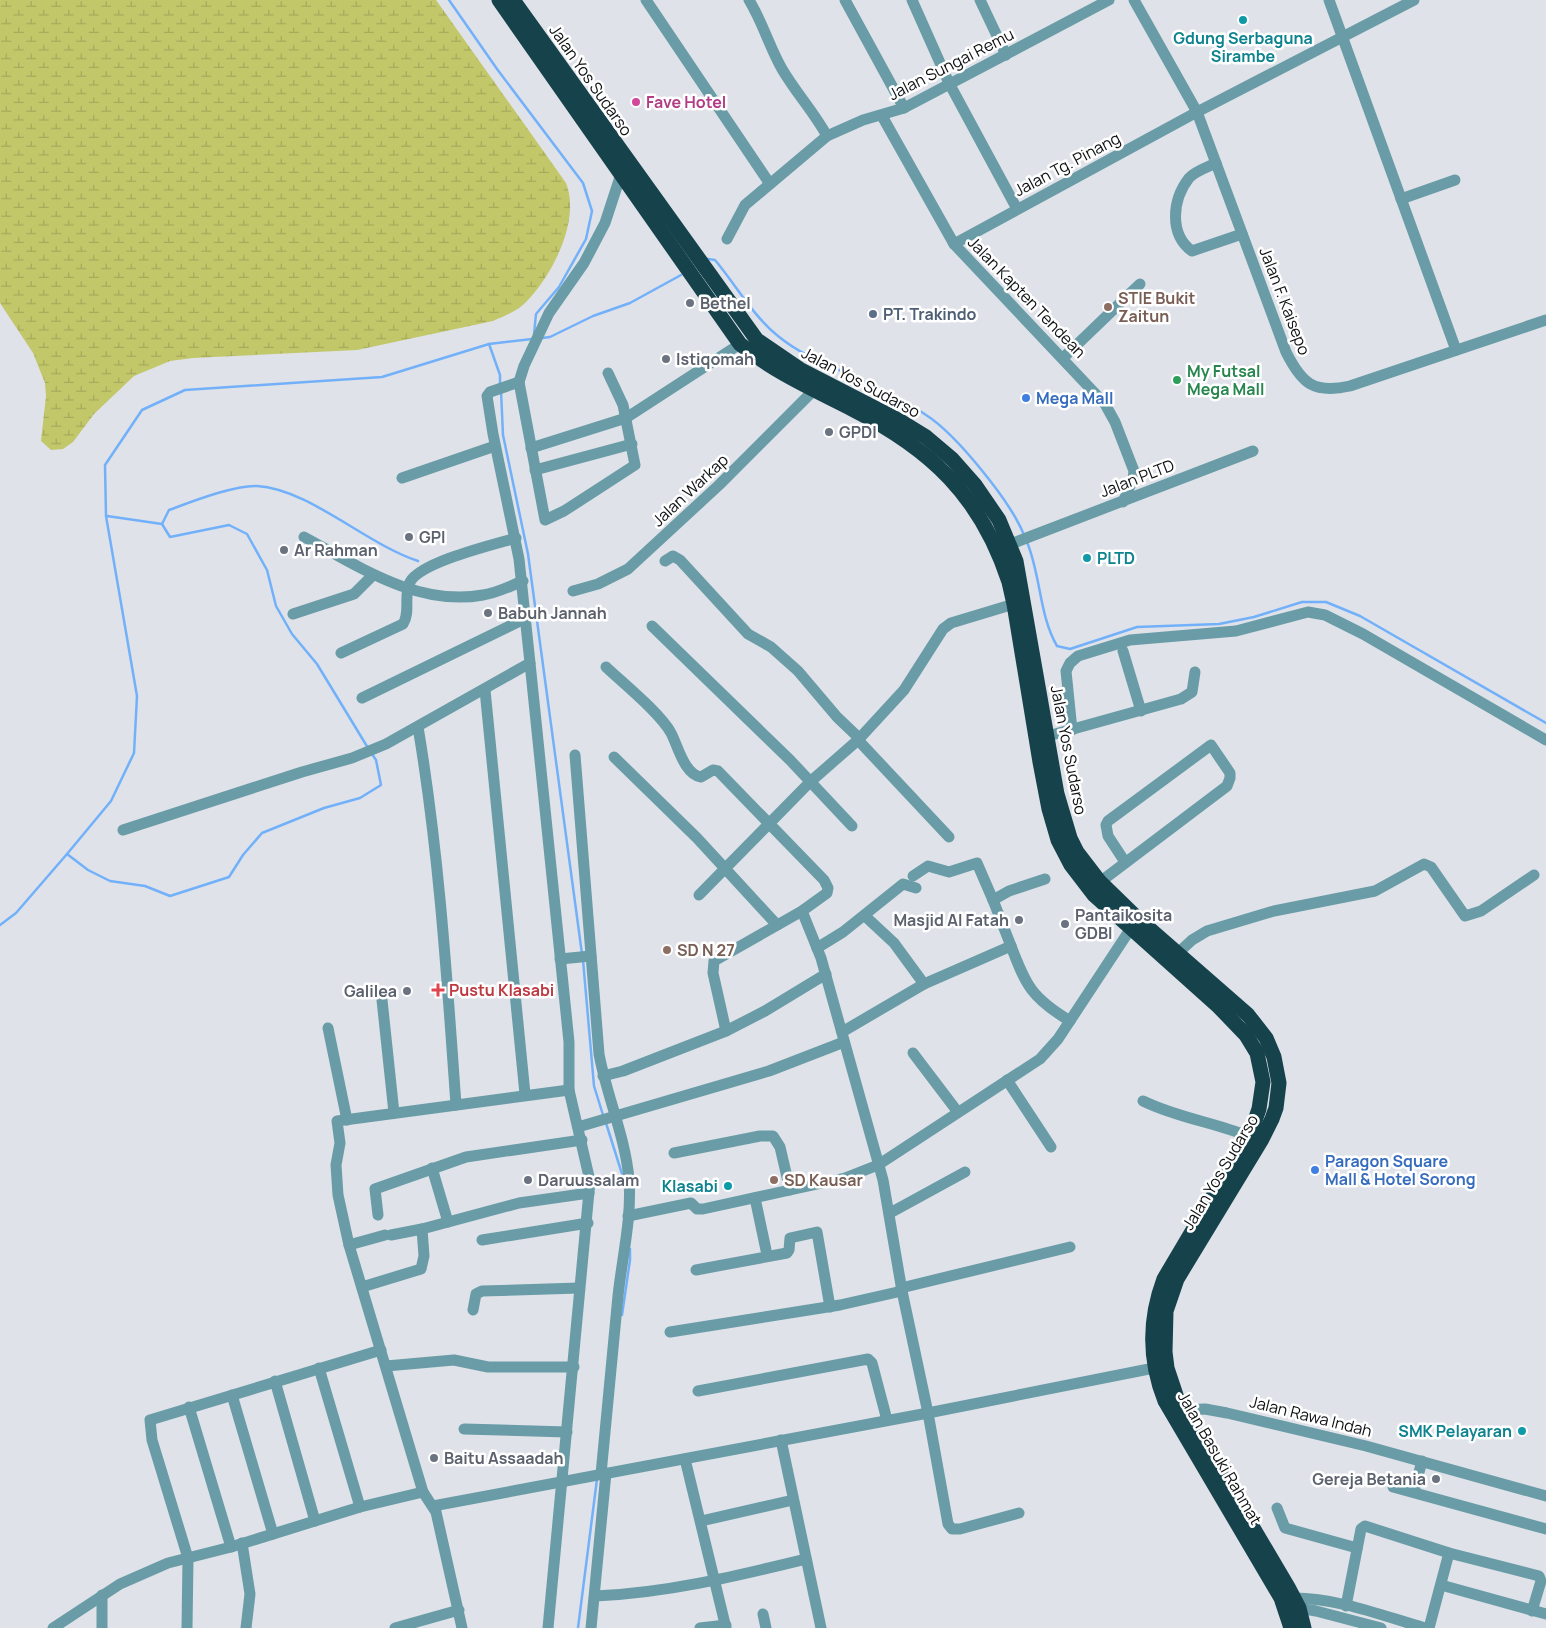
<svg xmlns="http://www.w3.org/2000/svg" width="1546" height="1628" viewBox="0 0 1546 1628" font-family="Manrope,sans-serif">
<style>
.wetland{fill:url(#wetland-marsh)}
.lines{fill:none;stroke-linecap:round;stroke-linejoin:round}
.stream{stroke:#72b1fa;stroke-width:2.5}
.minor{stroke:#699ca7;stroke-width:11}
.highway{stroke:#16424b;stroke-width:15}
.culture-dot{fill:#0f9aa8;stroke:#fff;stroke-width:2}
.hotel-dot{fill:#d1479c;stroke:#fff;stroke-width:2}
.worship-dot{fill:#6b7280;stroke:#fff;stroke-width:2}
.education-dot{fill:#8d6e63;stroke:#fff;stroke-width:2}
.service-dot{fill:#5c6f8a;stroke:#fff;stroke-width:2}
.leisure-dot{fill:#2e9e5b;stroke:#fff;stroke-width:2}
.shop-dot{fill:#3f7fe0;stroke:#fff;stroke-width:2}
.health-dot{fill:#e0444e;stroke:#fff;stroke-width:2}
.labels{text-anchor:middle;stroke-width:5;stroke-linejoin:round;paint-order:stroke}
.culture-label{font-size:16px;font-weight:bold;fill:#0d838f;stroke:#fff;text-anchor:end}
.street-label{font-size:16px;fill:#0e0f11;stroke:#fff}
.hotel-label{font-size:16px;font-weight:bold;fill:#b23c85;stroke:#fff;text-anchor:start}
.education-label{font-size:16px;font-weight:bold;fill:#785e54;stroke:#fff;text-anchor:start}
.worship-label{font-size:16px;font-weight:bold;fill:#5b616d;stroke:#fff;text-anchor:start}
.service-label{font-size:16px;font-weight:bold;fill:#4e5e75;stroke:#fff;text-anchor:start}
.leisure-label{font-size:16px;font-weight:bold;fill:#27864d;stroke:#fff;text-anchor:start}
.shop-label{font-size:16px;font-weight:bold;fill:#366cbe;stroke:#fff;text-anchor:start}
.health-label{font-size:16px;font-weight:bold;fill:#be3a42;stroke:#fff;text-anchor:start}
</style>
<defs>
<pattern id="wetland-marsh" width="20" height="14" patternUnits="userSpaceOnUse" patternTransform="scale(1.25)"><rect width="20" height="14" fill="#c2c76a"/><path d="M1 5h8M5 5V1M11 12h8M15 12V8" fill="none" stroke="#a6aa5b"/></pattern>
</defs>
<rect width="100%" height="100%" fill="#dfe2e8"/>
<path class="wetland" d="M0 0H436L566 183C581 220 552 276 526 302 517 311 505 316 493 321L357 350 193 358 170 361 134 376 94 414 73 442 63 449 51 450 41 441 46 396 45 383 33 353 0 303Z"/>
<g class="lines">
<g class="stream">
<polyline points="449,0 497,69 583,183 592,211 586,239 559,287 536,314 534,334"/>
<path d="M708 259 715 260C736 285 753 316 778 336 802 356 831 366 859 379 881 390 905 401 926 415 956 434 1011 502 1024 535"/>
<polyline points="542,338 550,337 593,316 630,303 681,275"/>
<polyline points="500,386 500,375 489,344 532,339"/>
<polyline points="501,391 503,435 528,554 582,954"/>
<polyline points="107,516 162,524"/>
<polyline points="162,524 170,537 229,525 247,534 267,570 276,606 292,634 317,664 368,748"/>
<path d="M162 524 169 510C191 502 234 485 257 486 309 489 366 544 418 561"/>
<path d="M1027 542C1041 576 1039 615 1057 646L1070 649 1137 627 1219 624 1254 617 1302 602H1326L1360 616 1546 723"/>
<polyline points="67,854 111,801 134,753 137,696 106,516 105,465 142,410 185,390 382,377 489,344"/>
<polyline points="0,925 16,913 67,854 88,870 110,881 145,886 170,896 229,877 243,855 262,833 324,808 360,798 381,785 376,760 372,754"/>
<polyline points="583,960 594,1086 603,1115"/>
<polyline points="606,1123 623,1177"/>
<polyline points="622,1315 630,1260 630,1249"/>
<polyline points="578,1628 597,1479"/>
</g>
<g class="minor">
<polyline points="646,0 770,184"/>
<path d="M749 0C763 23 769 46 782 69 796 93 814 112 827 136"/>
<polyline points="845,0 904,108"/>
<polyline points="912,0 949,83 1017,209"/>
<polyline points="980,0 1006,55"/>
<path d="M1134 0 1197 112 1286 352C1302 384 1314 394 1350 386L1546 320"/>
<polyline points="1329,0 1456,350"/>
<polyline points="882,116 954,244 1105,404 1115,422 1134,471 1133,479 1123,502"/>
<path d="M1216 163C1208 167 1195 171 1189 178 1172 200 1169 234 1192 251L1242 234"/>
<polyline points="1401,199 1455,180"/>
<polyline points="727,239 745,205 827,136 863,120 904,108 1109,0"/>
<polyline points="954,244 1197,112 1414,0"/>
<polyline points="1063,358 1140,284"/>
<polyline points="519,382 545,520 564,511 635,465 623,405 608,373"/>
<polyline points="531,448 626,418 740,344"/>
<polyline points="535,470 632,444"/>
<polyline points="402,478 495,446"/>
<path d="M304 537C358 566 418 607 483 595 497 593 510 586 523 581"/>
<polyline points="1003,547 1253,451"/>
<polyline points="665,561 673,556 680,560 748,634 771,647 798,671 837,717 859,738"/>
<polyline points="573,591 598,584 628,569 719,485 814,390"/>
<polyline points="293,614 354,594 372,576"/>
<polyline points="652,626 790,760 852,826"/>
<polyline points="1123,651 1141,711"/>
<path d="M341 653 403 624C411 612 403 595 410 582 421 562 492 545 516 538"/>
<polyline points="530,663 569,1042 569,1090"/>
<path d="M606 667C623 683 661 714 671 733 678 746 684 774 701 777L713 770 718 771 824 880 828 888 827 893 802 911 714 961 713 973 726 1031"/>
<polyline points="485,690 525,1094"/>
<polyline points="362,698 526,618"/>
<path d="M418 727C439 852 447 978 456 1105"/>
<polyline points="1072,730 1066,671 1070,663 1078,656 1130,640 1236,631 1308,612 1325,615 1363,634 1546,740"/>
<polyline points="1048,736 1181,699 1192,692 1195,672"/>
<polyline points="858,740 949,837"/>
<path d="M575 755 599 1054C607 1097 625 1136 629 1179 632 1218 622 1258 618 1296 612 1355 607 1415 601 1474"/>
<polyline points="614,757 697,838 777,925"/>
<polyline points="123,830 302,772 352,758 386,744 530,663 519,559 493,434 487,396 490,392 519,382 524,366 549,313 584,263 605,223 623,168"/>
<polyline points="913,876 928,866 949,872 977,863 993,900"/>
<polyline points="1100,882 1227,786 1230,778 1230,773 1211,745 1108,821 1106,825 1108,836 1125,862"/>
<polyline points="699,895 810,782 858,740 904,690 943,629 951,623 1014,604"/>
<polyline points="802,911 821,958 883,1180 902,1291 928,1413 948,1524 952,1529 960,1529 1019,1513"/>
<polyline points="865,916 894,943 924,984"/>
<path d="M1011 946C1026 986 1032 998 1070 1021"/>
<polyline points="817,948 843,932 903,884 916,888"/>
<polyline points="1177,954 1192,940 1207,931 1274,911 1375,891 1424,864 1431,867 1465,916 1481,911 1534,875"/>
<polyline points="560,959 591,956"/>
<polyline points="382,1000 394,1113"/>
<polyline points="328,1028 347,1120"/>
<polyline points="842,1032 924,984 1011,946 993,900 1009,891 1045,879"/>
<polyline points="913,1053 957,1111"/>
<polyline points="603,1076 623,1071 726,1031 765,1011 826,974"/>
<polyline points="1007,1080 1051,1147"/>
<path d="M1143 1101C1178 1118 1213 1122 1248 1136"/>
<polyline points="578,1127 769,1071 844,1042"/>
<polyline points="674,1153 760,1136 773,1136 780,1147 790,1190 845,1178 878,1165 1040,1059 1058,1039 1135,922"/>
<polyline points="432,1168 448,1222"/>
<polyline points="755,1198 766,1250"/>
<polyline points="890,1213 965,1172"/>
<polyline points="378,1215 375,1189 466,1157 582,1140"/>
<polyline points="628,1216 691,1203 697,1209 703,1209 790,1190"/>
<polyline points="391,1235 422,1229"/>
<polyline points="482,1240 588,1223"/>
<polyline points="349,1245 385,1235"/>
<polyline points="696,1270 787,1253 789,1250 790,1238 817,1232 830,1307"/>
<polyline points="362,1287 421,1269 424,1256 422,1229 519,1203 589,1193"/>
<polyline points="901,1288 1070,1247"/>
<polyline points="473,1310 476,1294 482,1291 579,1288"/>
<polyline points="670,1332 840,1305 902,1291"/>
<polyline points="386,1366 454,1360 488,1367 574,1367"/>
<polyline points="319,1368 360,1507"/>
<polyline points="275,1381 315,1521"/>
<polyline points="698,1391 868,1359 872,1363 887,1420"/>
<polyline points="232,1395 273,1534"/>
<polyline points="189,1407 231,1547"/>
<polyline points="1182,1410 1205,1409 1227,1413 1366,1446 1546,1496"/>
<polyline points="464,1429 567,1432"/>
<polyline points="781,1440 821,1628"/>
<polyline points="685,1459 726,1628"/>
<polyline points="1393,1487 1546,1529"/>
<polyline points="1414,1491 1422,1461"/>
<polyline points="433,1506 928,1413 1154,1368"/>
<polyline points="1277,1508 1285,1528 1357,1548"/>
<polyline points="701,1521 793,1500"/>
<polyline points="242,1543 250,1594 246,1628"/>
<polyline points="1441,1585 1546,1614"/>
<path d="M595 1596C667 1593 736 1576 806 1559"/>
<path d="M1294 1598C1338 1598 1383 1616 1425 1628"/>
<polyline points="1346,1606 1361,1529 1365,1526 1449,1553 1539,1576 1541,1581 1532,1611"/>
<polyline points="1299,1608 1316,1611 1381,1628"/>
<polyline points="763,1614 766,1628"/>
<polyline points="53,1628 120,1584 168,1563 231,1547 360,1507 423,1492"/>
<polyline points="102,1628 102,1595"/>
<polyline points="187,1628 188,1558 152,1440 150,1420 381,1350"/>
<polyline points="395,1628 459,1610"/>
<polyline points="462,1628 436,1512 423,1492 349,1245 338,1195 336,1165 340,1143 337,1121 569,1090 590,1181 548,1628"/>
<polyline points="591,1628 606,1473"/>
<polyline points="700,1628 726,1625"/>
<polyline points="1429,1628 1449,1553"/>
</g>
<g class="highway">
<path d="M499 0 740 344C774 372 813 389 852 409 931 449 981 496 1009 582L1014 604 1040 762 1049 809 1058 840 1071 865 1094 895 1219 1007 1246 1035 1257 1053 1263 1082 1259 1109 1251 1132 1164 1279C1149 1319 1149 1361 1165 1401L1281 1598 1291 1628"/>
<polyline points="513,0 757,340 801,370 900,421 926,437 952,459 975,485 999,520 1016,561 1057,794 1070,838 1077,852 1100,882 1137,918 1248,1015 1266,1038 1274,1057 1279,1083 1276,1108 1272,1119 1262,1139 1177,1279 1166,1311 1165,1352 1167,1368 1178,1401 1288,1587 1299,1608 1304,1628"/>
</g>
</g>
<g class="culture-dot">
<circle cx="1243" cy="20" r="5"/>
<circle cx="1087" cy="558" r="5"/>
<circle cx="728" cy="1186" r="5"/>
<circle cx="1522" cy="1431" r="5"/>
</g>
<circle class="hotel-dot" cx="636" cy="102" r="5"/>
<g class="worship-dot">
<circle cx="690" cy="303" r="5"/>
<circle cx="666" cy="359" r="5"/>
<circle cx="829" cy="432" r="5"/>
<circle cx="409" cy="537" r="5"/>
<circle cx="284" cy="550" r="5"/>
<circle cx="488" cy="613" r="5"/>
<circle cx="1019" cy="920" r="5"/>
<circle cx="1065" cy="924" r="5"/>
<circle cx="407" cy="991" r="5"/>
<circle cx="528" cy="1180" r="5"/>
<circle cx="434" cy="1458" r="5"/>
<circle cx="1436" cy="1479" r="5"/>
</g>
<g class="education-dot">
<circle cx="1108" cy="307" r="5"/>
<circle cx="667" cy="950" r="5"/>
<circle cx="774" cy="1180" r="5"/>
</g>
<circle class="service-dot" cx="873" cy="314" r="5"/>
<circle class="leisure-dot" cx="1177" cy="380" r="5"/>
<g class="shop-dot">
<circle cx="1026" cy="398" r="5"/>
<circle cx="1315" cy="1170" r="5"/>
</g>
<path class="health-dot" d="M435.5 982.5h5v5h5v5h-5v5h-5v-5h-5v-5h5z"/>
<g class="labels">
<g class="culture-label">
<text x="1243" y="44" text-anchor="middle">Gdung Serbaguna<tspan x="1243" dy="18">Sirambe</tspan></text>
<text x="1097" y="564" text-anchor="start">PLTD</text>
<text x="718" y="1192">Klasabi</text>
<text x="1512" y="1437">SMK Pelayaran</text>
</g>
<g class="street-label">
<text transform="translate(951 64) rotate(-27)" y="6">Jalan Sungai Remu</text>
<text transform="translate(591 80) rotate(55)" y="6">Jalan Yos Sudarso</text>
<text transform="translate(1067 164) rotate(-28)" y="6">Jalan Tg. Pinang</text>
<text transform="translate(1027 297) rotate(46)" y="6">Jalan Kapten Tendean</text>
<text transform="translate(1285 301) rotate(69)" y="6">Jalan F. Kaisepo</text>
<text transform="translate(861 382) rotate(28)" y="6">Jalan Yos Sudarso</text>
<text transform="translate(1137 478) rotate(-21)" y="6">Jalan PLTD</text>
<text transform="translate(690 490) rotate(-43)" y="6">Jalan Warkap</text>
<text transform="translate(1069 750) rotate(79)" y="6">Jalan Yos Sudarso</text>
<text transform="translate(1220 1172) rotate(-59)" y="6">Jalan Yos Sudarso</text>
<text transform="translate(1311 1416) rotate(14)" y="6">Jalan Rawa Indah</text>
<text transform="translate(1220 1458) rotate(60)" y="6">Jalan Basuki Rahmat</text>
</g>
<g class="hotel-label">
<text x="646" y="108">Fave Hotel</text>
</g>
<g class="education-label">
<text x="1118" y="304">STIE Bukit<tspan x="1118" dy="18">Zaitun</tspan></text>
<text x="677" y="956">SD N 27</text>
<text x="784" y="1186">SD Kausar</text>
</g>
<g class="worship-label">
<text x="700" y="309">Bethel</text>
<text x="676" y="365">Istiqomah</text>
<text x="839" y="438">GPDI</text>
<text x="419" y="543">GPI</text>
<text x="294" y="556">Ar Rahman</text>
<text x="498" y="619">Babuh Jannah</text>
<text x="1075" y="921">Pantaikosita<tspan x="1075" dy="18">GDBI</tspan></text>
<text x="1009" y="926" text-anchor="end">Masjid Al Fatah</text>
<text x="397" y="997" text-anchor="end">Galilea</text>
<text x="538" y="1186">Daruussalam</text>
<text x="444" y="1464">Baitu Assaadah</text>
<text x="1426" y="1485" text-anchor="end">Gereja Betania</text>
</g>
<g class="service-label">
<text x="883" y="320">PT. Trakindo</text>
</g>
<g class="leisure-label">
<text x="1187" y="377">My Futsal<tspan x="1187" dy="18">Mega Mall</tspan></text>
</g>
<g class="shop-label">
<text x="1036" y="404">Mega Mall</text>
<text x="1325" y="1167">Paragon Square<tspan x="1325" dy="18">Mall &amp; Hotel Sorong</tspan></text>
</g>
<g class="health-label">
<text x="449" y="996">Pustu Klasabi</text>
</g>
</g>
</svg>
